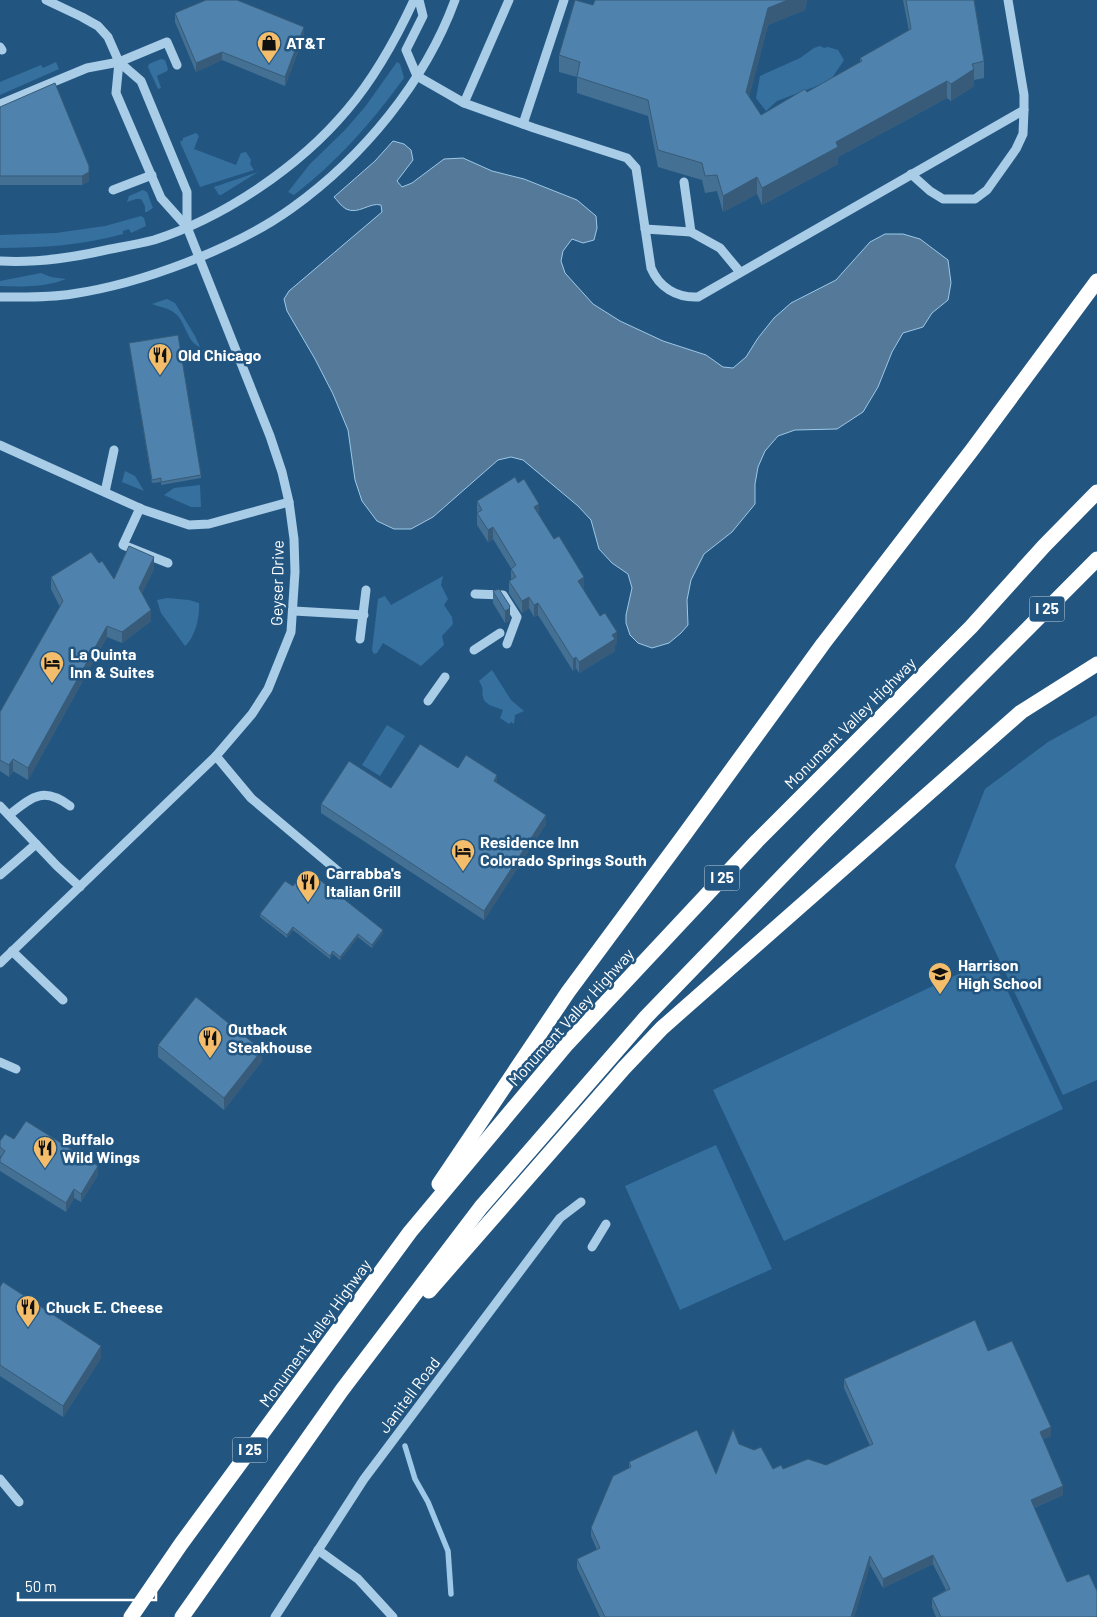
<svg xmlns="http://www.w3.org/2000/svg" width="1097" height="1617" viewBox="0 0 1097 1617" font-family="Barlow,sans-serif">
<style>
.green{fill:#36709f}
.water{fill:#557a99;stroke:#9dc8e8}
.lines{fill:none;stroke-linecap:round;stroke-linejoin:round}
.stream{stroke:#9dc8e8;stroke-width:5.5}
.minor{stroke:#a9cce7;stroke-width:9}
.highway{stroke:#fff;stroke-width:15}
.wall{fill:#447094}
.shaded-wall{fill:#375b78}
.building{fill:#4f82ac;stroke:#375b78}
.labels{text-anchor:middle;stroke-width:5;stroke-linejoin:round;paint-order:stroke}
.shield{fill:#225681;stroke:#bdccd9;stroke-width:1}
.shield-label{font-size:15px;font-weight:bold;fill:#fff}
.poi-label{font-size:16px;font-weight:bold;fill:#fff;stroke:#225681;text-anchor:start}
.street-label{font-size:16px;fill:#fff;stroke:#225681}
</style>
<rect width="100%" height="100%" fill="#225681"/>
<g class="green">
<polygon points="820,46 824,48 828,47 838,50 844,60 830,81 777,101 766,111 756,98 760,76 800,58 814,48"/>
<polygon points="161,59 165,60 168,69 167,71 157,76 161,88 158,89 148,67 149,64"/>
<polygon points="56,62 59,69 0,95 0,82 41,65 43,68"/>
<path d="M397 62 400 64 404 78C372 122 337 162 294 195L288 192 310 164 345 130 365 107Z"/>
<polygon points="196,133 199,136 194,149 236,165 241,153 246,152 251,160 250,164 254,170 200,187 180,142 183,140 183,138"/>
<polygon points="258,172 221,195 219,195 214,187"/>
<polygon points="143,190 147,192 153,208 147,212 145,212 145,206 141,199 136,199 127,202 129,196"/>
<path d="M141 216 144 218 146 226 131 233 129 229 123 231V234C83 245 42 248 0 248V235L56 233 105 226Z"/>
<path d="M41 273 51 277 66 279C46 287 22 287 0 286V281Z"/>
<path d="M167 299 175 303 195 336 200 347C187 342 186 324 177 315 171 308 159 307 152 304Z"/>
<polygon points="125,471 135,476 144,491 122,482"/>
<polygon points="200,485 201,507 191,507 164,495 174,488"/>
<polygon points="443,576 441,585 448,599 444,605 452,617 453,624 442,636 444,645 421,666 383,643 377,653 374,654 372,650 378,599 385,596 391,605"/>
<path d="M167 598 189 600 199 603C200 617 195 637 185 646L161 613 157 600Z"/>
<path d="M492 670 511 700 524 711 515 715 514 724 511 722 509 724 500 718 503 710C496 707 484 705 483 697 481 688 485 691 479 681Z"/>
<polygon points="1097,715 1097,1080 1063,1095 955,866 985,789 1048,742"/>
<polygon points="387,725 405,736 380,776 362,765"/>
<polygon points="992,958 1063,1109 784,1241 713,1090"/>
<polygon points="716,1145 772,1269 680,1310 625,1186"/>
</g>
<path class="water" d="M393 141 404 144 411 150 413 160 397 181 402 187 412 183 444 159 463 158 492 171 524 179 577 200 596 216 597 228 594 240 583 243 572 239 563 251 561 261 565 273 593 304 620 321 663 341 706 355 723 367 733 368 746 357 758 338 774 318 791 303 836 280 870 242 885 234H903L920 239 948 260 951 283 948 300 932 313 923 327 903 333 892 352 878 387 863 412 837 429 795 430 778 436 765 451 758 467 755 484V504L732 532 704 554 691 580 687 600 688 625 681 633 669 643 652 648 638 643 630 635 626 623V615L632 588 628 574 612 563 599 549 591 520 578 506 523 460 511 457 498 460 433 517 411 529H394L377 521 362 501 355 480 348 430 333 394 315 359 287 311 284 299 289 291 382 212 381 205C369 202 359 215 346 209 341 206 337 200 334 197L375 161Z"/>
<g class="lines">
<polyline class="stream" points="405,1446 415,1479 428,1502 448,1551 451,1594"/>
<g class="minor">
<polyline points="46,0 82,17 98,26 108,37 119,62 141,81 187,192 187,227"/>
<path d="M419 0 423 16 406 50 417 76 464 103 534 128 627 158 636 168 651 268C659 287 676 298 698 297L1024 110V95L1008 0"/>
<polyline points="0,47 2,50"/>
<polyline points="464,103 509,0"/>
<polyline points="0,104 87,68 119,62 167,42 177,65"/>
<polyline points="523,124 564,0"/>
<polyline points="911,174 930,191 943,199 975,199 987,190 1016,149 1023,134 1024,110"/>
<polyline points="684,182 691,232"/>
<polyline points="113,190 152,175"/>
<polyline points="645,229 691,232 720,248 740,272"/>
<path d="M0 261C35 263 71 258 106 250 121 247 138 244 154 240 225 217 299 167 347 110 375 77 396 39 414 0"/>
<path d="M0 297C24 297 48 298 72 294 140 284 235 249 292 208 363 157 425 82 455 0"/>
<polyline points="0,445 144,510 189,525 209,524 289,502"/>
<polyline points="105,492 114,450"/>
<polyline points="140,508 123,545 168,563"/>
<polyline points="475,594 503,595 517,617 507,644"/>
<polyline points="294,611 364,615"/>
<polyline points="360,639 366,590"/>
<polyline points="474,650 500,633"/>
<polyline points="428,701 445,677"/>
<polyline points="216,756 251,798 339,872"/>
<polyline points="0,806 57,866 80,887"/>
<path d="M9 815C32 797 43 786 70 806"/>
<polyline points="0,875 36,844"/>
<polyline points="12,951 63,1000"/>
<polyline points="0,963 216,756 252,714 268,689 291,632 295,572 294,539 289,502 282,472 270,436 187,227 161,198 116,93 119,62"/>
<polyline points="0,1062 16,1069"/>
<polyline points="592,1247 606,1224"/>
<polyline points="0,1479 19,1502"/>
<polyline points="318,1550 358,1579 393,1617"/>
<polyline points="275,1617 364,1479 560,1218 581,1202"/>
</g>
<g class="highway">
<polyline points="439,1184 568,992 682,838 823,644 972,450 1097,281"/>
<polyline points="429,1291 624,1068 662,1028 1021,712 1097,664"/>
<polyline points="131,1617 181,1544 410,1232 567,1044 757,841 971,627 1044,546 1097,492"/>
<polyline points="182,1617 342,1390 481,1207 646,1017 823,834 1097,559"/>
</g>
</g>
<g class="wall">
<polygon points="595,0 807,0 805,10 768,25 749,97 761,115 807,92 860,62 860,58 909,31 903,0 974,0 984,61 984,78 974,80 974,86 951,101 947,98 838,157 838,164 762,205 757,194 723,212 717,191 705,193 702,180 658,167 648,116 577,93 577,77 559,72 559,55 593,5"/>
<polygon points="175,13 304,36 285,86 222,60 196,72 175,22"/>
<polygon points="0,107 89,175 89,181 82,185 0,185"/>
<polygon points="129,343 201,475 201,478 161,485 161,482 152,483"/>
<polygon points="518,483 539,515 584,588 583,589 617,644 615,645 615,651 579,673 576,668 573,671 538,615 534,617 529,608 522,613 509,593 509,581 511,580 511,568 493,539 488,542 477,525 477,501"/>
<polygon points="154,569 142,593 151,621 122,643 107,637 28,780 13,771 9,777 0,771 0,712 60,607 51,589 51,577 114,579"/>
<polygon points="493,591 510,618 509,621 505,623 493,603"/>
<polygon points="458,768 497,783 546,824 484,920 321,813 321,804 391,788"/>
<polygon points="293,886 383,933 372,948 358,937 340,960 333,954 330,959 293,930 287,938 260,917 260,914"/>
<polygon points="158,1045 262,1061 224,1110 158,1057"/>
<polygon points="14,1139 98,1175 81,1202 74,1198 66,1212 0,1171 0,1159 1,1157 0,1156 0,1141"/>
<polygon points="0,1287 101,1358 63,1417 0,1376"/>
<polygon points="988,1351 1051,1436 1043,1439 1063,1495 1034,1508 1067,1582 1097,1617 936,1617 932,1607 932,1598 946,1590 933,1564 883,1588 870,1565 854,1617 600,1617 577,1568 577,1559 597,1550 591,1536 591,1528 629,1468 629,1462 716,1474 739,1444 773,1469 783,1469 826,1465 870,1446 844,1388 844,1379"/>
</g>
<g class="shaded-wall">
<polygon points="788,0 807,0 805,10 768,25 746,109 746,92 768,8"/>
<polygon points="304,27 304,36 285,86 285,77"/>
<polygon points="222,52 222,60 196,72 196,63"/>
<polygon points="974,69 974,86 951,101 951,84"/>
<polygon points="947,81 947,98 838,157 838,164 762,205 762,188 836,142"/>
<polygon points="89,166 89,181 82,185 82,176"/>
<polygon points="757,177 757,194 723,212 723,196"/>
<polygon points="539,504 539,515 534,507"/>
<polygon points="493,527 493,539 488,542 488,530"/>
<polygon points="154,557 154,569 139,600 139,588"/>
<polygon points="584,577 584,588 578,593 578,581"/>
<polygon points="529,597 529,608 522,613 522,601"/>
<polygon points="538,603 538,615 534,617 534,605"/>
<polygon points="510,606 510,618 509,621 505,623 505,611"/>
<polygon points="151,610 151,621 122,643 122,632"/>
<polygon points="107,626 107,637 28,780 28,768"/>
<polygon points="617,632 617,644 615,645 615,651 579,673 579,662"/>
<polygon points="576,657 576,668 573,671 573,659"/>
<polygon points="13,759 13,771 9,777 9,765"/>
<polygon points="497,775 497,784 494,781"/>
<polygon points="546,815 546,824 484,920 484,911"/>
<polygon points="293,927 293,930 287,938 287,935"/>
<polygon points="383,930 383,933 372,948 372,945"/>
<polygon points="358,934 358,937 340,960 340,957"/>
<polygon points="333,951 333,954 330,959 330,956"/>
<polygon points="262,1050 262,1061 224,1110 224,1098"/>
<polygon points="98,1166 98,1175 81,1202 81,1194"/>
<polygon points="74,1189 74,1198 66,1212 66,1203"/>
<polygon points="101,1346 101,1358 63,1417 63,1406"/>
<polygon points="1051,1427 1051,1436 1040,1441 1040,1432"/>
<polygon points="1063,1486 1063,1495 1031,1509 1031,1500"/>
<polygon points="933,1555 933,1564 883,1588 883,1579"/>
<polygon points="870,1556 870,1565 854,1617 851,1617"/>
</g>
<g class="building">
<polygon points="206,0 237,0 304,27 285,77 222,52 196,63 175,13"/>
<polygon points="575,0 593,5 595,0 788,0 768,8 746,92 761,115 805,89 807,92 862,61 860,58 911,29 906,0 974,0 984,61 972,64 974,69 951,84 947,81 836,142 838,147 762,188 757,177 723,196 717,175 705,176 702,163 658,150 648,100 577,77 580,62 559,55"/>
<polygon points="55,83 89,166 89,172 82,176 0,176 0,107"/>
<polygon points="178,335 201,475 161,482 161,478 152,480 129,343"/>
<polygon points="515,477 518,483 524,479 539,504 534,507 554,539 559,536 584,577 578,581 600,616 605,613 617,632 612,635 615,639 579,662 576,657 573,659 538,603 534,605 529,597 522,601 509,581 516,577 511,569 516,565 493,527 488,530 477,513 482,510 477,501"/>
<polygon points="129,546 154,557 139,588 151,610 122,632 107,626 28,768 13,759 9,765 0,760 0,712 63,601 51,577 91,552 99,563 102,561 114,579"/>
<polygon points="499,589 510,606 509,609 505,611 493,591"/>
<polygon points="420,744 458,768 466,755 497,775 494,781 546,815 484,911 321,804 349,761 391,788"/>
<polygon points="306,869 383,930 372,945 358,934 340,957 333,951 330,956 293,927 287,935 260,914 285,881 293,886"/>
<polygon points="196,997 262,1050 224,1098 158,1045"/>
<polygon points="26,1121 98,1166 81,1194 74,1189 66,1203 0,1162 0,1159 5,1151 0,1147 0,1141 5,1134 14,1139"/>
<polygon points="3,1282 101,1346 63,1406 0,1365 0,1287"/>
<polygon points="975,1320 988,1351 1012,1341 1051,1427 1040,1432 1063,1486 1031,1500 1067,1582 1089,1574 1097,1591 1097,1617 941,1617 932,1598 950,1589 933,1555 883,1579 870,1556 851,1617 605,1617 577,1559 600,1548 591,1528 613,1476 631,1467 629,1462 697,1430 716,1474 733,1429 739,1444 754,1450 761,1447 773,1469 781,1465 783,1469 808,1459 826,1465 873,1444 844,1379"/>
</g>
<defs>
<g id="shop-pin" transform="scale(1.25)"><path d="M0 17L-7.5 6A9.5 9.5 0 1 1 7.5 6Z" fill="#f3bd6b" stroke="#225681"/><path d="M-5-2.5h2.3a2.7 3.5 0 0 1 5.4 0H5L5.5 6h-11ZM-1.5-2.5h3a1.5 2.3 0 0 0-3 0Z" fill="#111"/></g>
<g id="restaurant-pin" transform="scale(1.25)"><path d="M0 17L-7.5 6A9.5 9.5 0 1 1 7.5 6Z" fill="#f3bd6b" stroke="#225681"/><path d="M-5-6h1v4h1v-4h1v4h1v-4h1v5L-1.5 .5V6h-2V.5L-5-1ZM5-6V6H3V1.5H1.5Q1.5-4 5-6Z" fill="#111"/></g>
<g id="hotel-pin" transform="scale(1.25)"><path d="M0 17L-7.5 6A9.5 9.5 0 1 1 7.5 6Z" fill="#f3bd6b" stroke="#225681"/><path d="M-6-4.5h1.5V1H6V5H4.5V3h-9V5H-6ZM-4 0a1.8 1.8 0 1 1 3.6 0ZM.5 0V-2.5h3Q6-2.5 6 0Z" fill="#111"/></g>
<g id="school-pin" transform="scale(1.25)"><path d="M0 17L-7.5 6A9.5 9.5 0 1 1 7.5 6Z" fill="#f3bd6b" stroke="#225681"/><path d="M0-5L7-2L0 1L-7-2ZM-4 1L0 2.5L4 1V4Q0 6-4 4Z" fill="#111"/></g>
</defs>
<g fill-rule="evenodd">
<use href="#shop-pin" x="269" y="43"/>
<use href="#restaurant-pin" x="160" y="355"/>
<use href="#hotel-pin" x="52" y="663"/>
<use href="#hotel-pin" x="463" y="851"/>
<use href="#restaurant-pin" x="308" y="882"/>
<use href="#school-pin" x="940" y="974"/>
<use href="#restaurant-pin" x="210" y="1038"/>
<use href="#restaurant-pin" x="45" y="1148"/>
<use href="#restaurant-pin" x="28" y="1307"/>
</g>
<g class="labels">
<g class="shield">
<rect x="1029.5" y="596.5" width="35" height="25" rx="4"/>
<rect x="704.5" y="865.5" width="35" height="25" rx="4"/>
<rect x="232.5" y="1437.5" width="35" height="25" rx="4"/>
</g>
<g class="shield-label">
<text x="1047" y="614">I 25</text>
<text x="722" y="883">I 25</text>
<text x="250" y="1455">I 25</text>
</g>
<g class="poi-label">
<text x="286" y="49">AT&amp;T</text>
<text x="178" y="361">Old Chicago</text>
<text x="70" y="660">La Quinta<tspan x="70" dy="18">Inn &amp; Suites</tspan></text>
<text x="480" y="848">Residence Inn<tspan x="480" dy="18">Colorado Springs South</tspan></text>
<text x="326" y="879">Carrabba's<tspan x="326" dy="18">Italian Grill</tspan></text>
<text x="958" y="971">Harrison<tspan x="958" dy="18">High School</tspan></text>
<text x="228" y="1035">Outback<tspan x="228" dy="18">Steakhouse</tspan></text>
<text x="62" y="1145">Buffalo<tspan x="62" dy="18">Wild Wings</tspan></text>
<text x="46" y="1313">Chuck E. Cheese</text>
</g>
<g class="street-label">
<text transform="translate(277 583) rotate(-89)" y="6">Geyser Drive</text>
<text transform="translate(850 723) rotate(-45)" y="6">Monument Valley Highway</text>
<text transform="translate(571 1017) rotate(-48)" y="6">Monument Valley Highway</text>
<text transform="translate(315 1333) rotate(-54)" y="6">Monument Valley Highway</text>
<text transform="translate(409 1395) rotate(-53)" y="6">Janitell Road</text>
</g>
</g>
<path d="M18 1592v8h138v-8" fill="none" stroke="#ffffff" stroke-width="2.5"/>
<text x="25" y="1592" font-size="15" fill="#ffffff" stroke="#225681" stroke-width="4" paint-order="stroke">50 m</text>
</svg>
